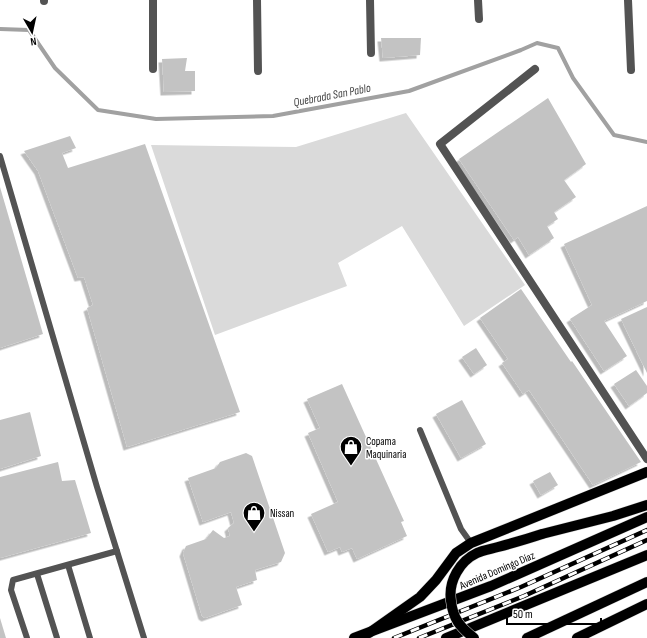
<svg xmlns="http://www.w3.org/2000/svg" width="647" height="638" viewBox="0 0 647 638" font-family="'Sofia Sans Condensed',sans-serif">
<style>
.green{fill:#dadada}
.lines{fill:none;stroke-linecap:round;stroke-linejoin:round}
.stream{stroke:#a1a1a1;stroke-width:4}
.building{fill:#c3c3c3;filter:url(#shadow)}
.primary-casing{stroke:#dbdbdb;stroke-width:11}
.lane{stroke:#535353;stroke-width:6}
.street{stroke:#535353;stroke-width:8}
.primary{stroke:#000;stroke-width:10}
.rail-casing{stroke:#000;stroke-width:4.5}
.rail{stroke:#fff;stroke-width:3;stroke-dasharray:9;stroke-linecap:butt}
.primary-bridge-casing{stroke:#dbdbdb;stroke-width:11;stroke-linecap:butt}
.primary-bridge{stroke:#000;stroke-width:10}
.labels{text-anchor:middle;stroke-width:3;stroke-linejoin:round;paint-order:stroke}
.poi-label{font-size:11px;fill:#000;stroke:#fff;text-anchor:start}
.street-label{font-size:11px;fill:#000;stroke:#fff}
.water-label{font-size:12px;font-style:italic;fill:#424242;stroke:#fff}
</style>
<defs>
<filter id="shadow"><feDropShadow dx="-3.5" dy="3.5" stdDeviation="0" flood-color="#0004"/></filter>
</defs>
<rect width="100%" height="100%" fill="#fff"/>
<polygon class="green" points="406,113 525,285 464,326 402,226 338,263 347,286 215,335 151,145 296,147"/>
<g class="lines">
<polyline class="stream" points="0,29 29,30 55,68 98,110 156,119 273,116 409,91 521,50 537,43 558,48 573,78 614,135 647,142"/>
</g>
<g class="building">
<polygon points="381,38 421,38 420,55 383,58"/>
<polygon points="187,58 185,71 195,71 195,91 164,92 162,59"/>
<polygon points="548,98 586,164 564,180 576,197 554,212 558,219 547,226 554,238 529,255 518,237 514,240 459,159"/>
<polygon points="70,136 76,148 62,153 68,168 145,144 240,412 127,447 87,308 93,305 84,277 78,278 38,171 24,151"/>
<polygon points="0,187 43,334 0,348"/>
<polygon points="647,206 647,301 604,321 627,356 604,371 570,319 592,305 564,244"/>
<polygon points="521,289 571,362 572,361 641,462 593,485 529,390 523,394 502,363 508,359 480,318"/>
<polygon points="647,307 647,373 621,319"/>
<polygon points="476,348 487,365 474,374 462,357"/>
<polygon points="636,370 647,386 647,393 629,406 614,384"/>
<polygon points="342,384 404,521 401,522 407,536 357,559 352,548 342,552 340,547 328,552 311,514 338,502 308,433 320,428 307,399"/>
<polygon points="462,400 486,444 461,458 436,414"/>
<polygon points="30,412 41,456 0,469 0,420"/>
<polygon points="246,453 252,456 285,553 281,562 255,570 257,580 236,587 242,605 205,618 202,616 183,553 186,546 206,539 213,530 224,538 230,536 228,528 234,523 231,512 203,522 188,478 216,468 220,462"/>
<polygon points="58,462 62,481 75,480 91,533 0,558 0,477"/>
<polygon points="550,472 558,485 541,495 533,481"/>
<polygon points="0,619 0,618 6,638 0,638"/>
</g>
<g class="lines">
<g class="primary-casing">
<g id="primary">
<polyline points="542,534 613,516 647,505"/>
<polyline points="369,633 420,597 436,580 456,553 471,543 647,472"/>
<polyline points="354,638 491,586 647,517"/>
<polyline points="446,638 647,555"/>
<polyline points="527,638 647,582"/>
<polyline points="577,638 647,604"/>
</g>
</g>
<g class="lane">
<polyline points="0,156 97,487 144,638"/>
<polyline points="420,430 461,529 471,543"/>
<polyline points="68,565 90,638"/>
<polyline points="37,574 57,638"/>
<polyline points="27,638 11,590 13,580 117,551"/>
</g>
<g class="street">
<polyline points="257,0 258,71"/>
<polyline points="370,0 371,53"/>
<polyline points="478,0 479,19"/>
<polyline points="628,0 631,70"/>
<polyline points="44,1 44,0"/>
<polyline points="153,69 153,0"/>
<polyline points="535,69 440,144 647,459"/>
</g>
<use href="#primary" class="primary"/>
<g class="rail-casing">
<g id="rail">
<polyline points="394,638 521,587 647,530"/>
<polyline points="419,638 524,596 647,540"/>
</g>
</g>
<use href="#rail" class="rail"/>
<g class="primary-bridge-casing">
<path id="primary-bridge" d="M474 638C460 627 453 619 451 601 448 581 460 561 477 553 483 550 491 549 498 547 513 543 527 539 542 534"/>
</g>
<use href="#primary-bridge" class="primary-bridge"/>
</g>
<defs>
<g id="shop-pin" transform="scale(1.15)"><path d="M0 17L-7.5 6A9.5 9.5 0 1 1 7.5 6Z" fill="#000" stroke="#fff"/><path d="M-5-2.5h2.3a2.7 3.5 0 0 1 5.4 0H5L5.5 6h-11ZM-1.5-2.5h3a1.5 2.3 0 0 0-3 0Z" fill="#fff"/></g>
</defs>
<g fill-rule="evenodd">
<use href="#shop-pin" x="351" y="447"/>
<use href="#shop-pin" x="254" y="513"/>
</g>
<g class="labels">
<g class="poi-label">
<text x="366" y="445">Copama<tspan x="366" dy="13">Maquinaria</tspan></text>
<text x="270" y="517">Nissan</text>
</g>
<g class="street-label">
<text transform="translate(497 570) rotate(-23)" y="4">Avenida Domingo Díaz</text>
</g>
<g class="water-label">
<text transform="translate(332 95) rotate(-11)" y="4">Quebrada San Pablo</text>
</g>
</g>
<g transform="translate(32 32) rotate(171)" stroke="#ffffff" stroke-width="3" paint-order="stroke">
<path d="M0-3L7 15L0 10L-7 15Z" fill="#000000"/>
<text y="-6" font-size="11" font-weight="bold" text-anchor="middle" fill="#000000">N</text>
</g>
<path d="M507 618v6h94v-6" fill="none" stroke="#000000" stroke-width="2"/>
<text x="513" y="618" font-size="12" fill="#000000" stroke="#ffffff" stroke-width="3" paint-order="stroke">50 m</text>
</svg>
